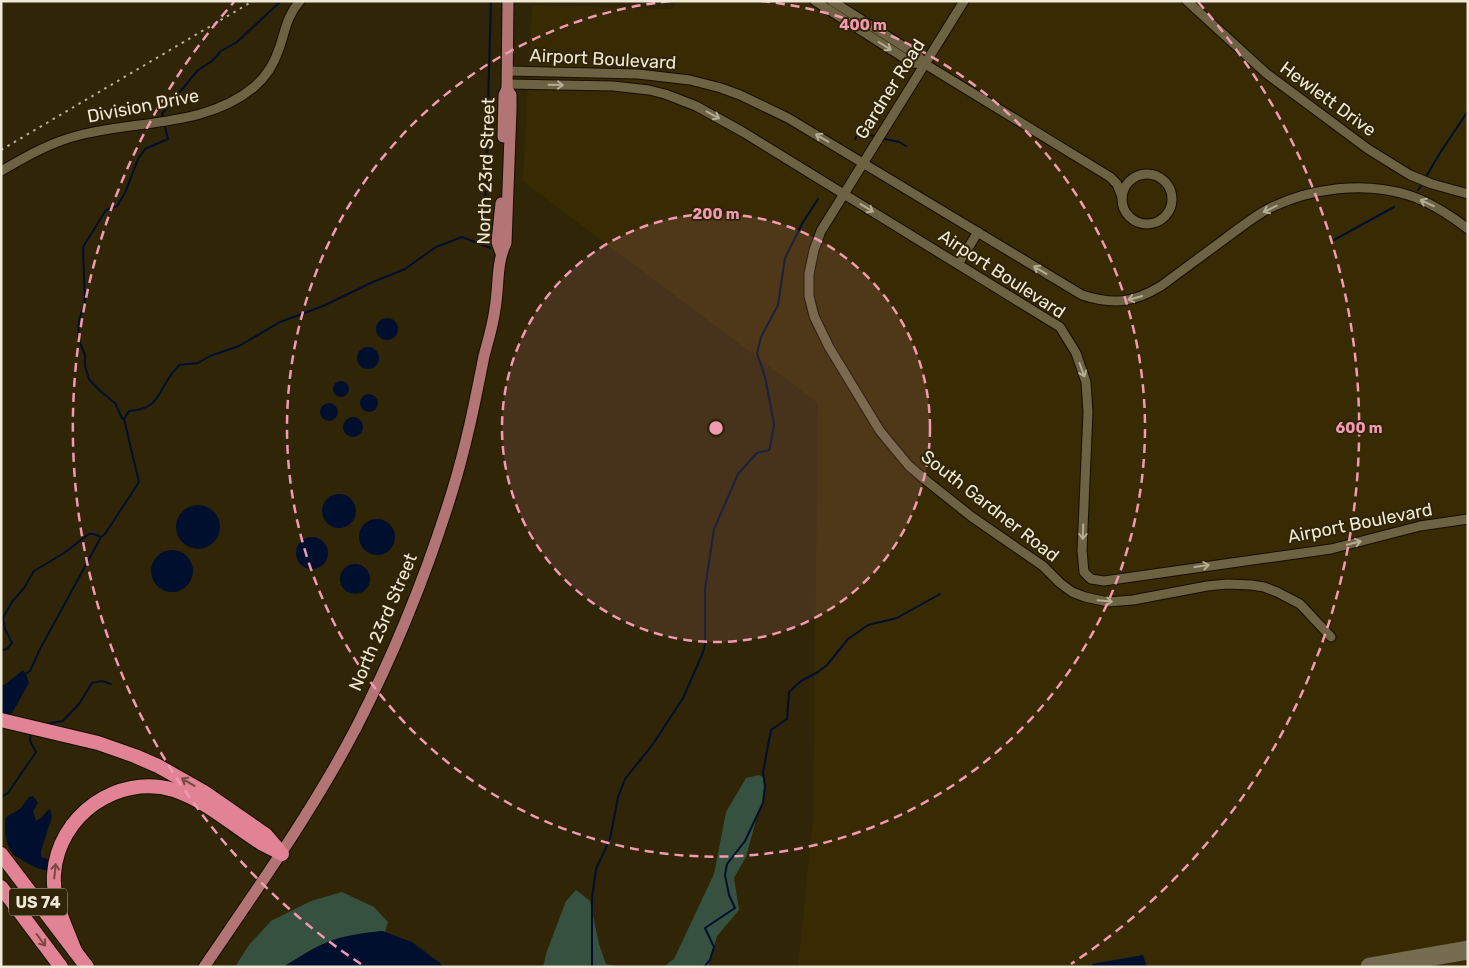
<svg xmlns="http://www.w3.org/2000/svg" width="1469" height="968" viewBox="0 0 1469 968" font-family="Rubik,sans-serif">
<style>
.built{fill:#382b03}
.green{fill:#365140}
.water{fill:#010f2f}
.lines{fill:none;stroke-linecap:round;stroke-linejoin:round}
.stream{stroke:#010f2f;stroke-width:2}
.taxiway{stroke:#756c52;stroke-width:19}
.minor-casing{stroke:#160e00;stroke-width:11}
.major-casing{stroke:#160e00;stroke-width:13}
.highway-casing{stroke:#160e00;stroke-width:16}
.minor{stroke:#6d6242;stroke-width:9}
.major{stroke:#b37574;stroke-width:11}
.highway{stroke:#e18295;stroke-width:14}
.rail{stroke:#bab29d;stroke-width:2;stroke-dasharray:2.5 5;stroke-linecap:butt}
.oneway{stroke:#b5ac94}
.oneway2{stroke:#774a3f}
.ring{fill:none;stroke:#f19ab2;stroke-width:2.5;stroke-dasharray:9 6}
.labels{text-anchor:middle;stroke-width:4;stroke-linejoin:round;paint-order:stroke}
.shield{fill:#302506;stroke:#b6ae99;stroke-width:1}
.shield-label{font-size:16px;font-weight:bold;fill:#f0e9d8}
.street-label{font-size:18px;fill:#f0e9d8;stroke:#302506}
.centre{fill:#f19ab2;stroke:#302506;stroke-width:2.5}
.ring-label{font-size:15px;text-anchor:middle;font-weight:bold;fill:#f19ab2;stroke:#302506;stroke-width:4;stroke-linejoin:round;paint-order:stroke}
</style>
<rect width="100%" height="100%" fill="#302506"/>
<polygon class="built" points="677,1 1468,1 1468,967 798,967 813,820 818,403 523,181 532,5 672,9"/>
<g class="green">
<polygon points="759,775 763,777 765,786 763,803 758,813 746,857 734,878 739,910 717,936 708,967 663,967 674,959 714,874 726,812 746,778"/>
<polygon points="576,890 590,901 599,944 606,964 619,967 543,967 547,951 566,901"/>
<polygon points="342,892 374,907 388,922 385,932 382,931 354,935 328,942 311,950 283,967 235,967 249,945 271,921 311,901"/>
</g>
<g class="water">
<circle cx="387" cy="329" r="11"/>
<circle cx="368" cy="358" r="11"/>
<circle cx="341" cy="389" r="8"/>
<circle cx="369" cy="403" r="9"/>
<circle cx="329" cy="412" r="9"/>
<circle cx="353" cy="427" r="10"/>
<circle cx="339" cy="511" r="17"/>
<circle cx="198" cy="527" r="22"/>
<circle cx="377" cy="537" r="18"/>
<circle cx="312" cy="553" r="16"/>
<circle cx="172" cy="571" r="21"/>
<circle cx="355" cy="579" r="15"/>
<polygon points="23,670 26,674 29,683 1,733 1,685 4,685"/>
<path d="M33 796 38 803 33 811 36 821 41 818 48 810 50 809 52 817 41 851V857L50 860V870C43 871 37 868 31 865 26 862 21 860 17 857 5 849 4 830 6 817L20 809 29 797Z"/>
<path d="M382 931 412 942 440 963 443 967H283C298 958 312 948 328 942 345 935 364 933 382 931Z"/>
<polygon points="1143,955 1147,967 1093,967 1092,964"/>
</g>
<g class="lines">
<g class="stream">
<polyline points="163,116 162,114 197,71 212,61 221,51 237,42 281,1"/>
<polyline points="855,139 859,132 874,136"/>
<polyline points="885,139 899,142 906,146"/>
<polyline points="1427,175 1440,153 1468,111"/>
<polyline points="1418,190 1421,186"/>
<polyline points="1334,240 1394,207"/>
<polyline points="484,245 491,1"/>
<path d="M124 419 129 411C154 409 156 400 167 381 170 375 175 370 179 365L198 363 210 356 239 346 280 322 323 306 373 282 405 269 436 247 462 237 490 248"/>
<polyline points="1,650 7,649 12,643 5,629 3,618 12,602 24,588 34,571 64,553 89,534 94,534 101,537"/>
<polyline points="25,674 30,671 40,649 101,537 105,534 139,482 124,419 122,418 115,403 99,390 89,379 85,366 85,355 78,338 79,320 85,303 83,247 106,210 117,206 125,193 138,159 145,149 168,139 165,127"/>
<polyline points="45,724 63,721 79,704 92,683 102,681 111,684"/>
<polyline points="1,797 8,793 36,752 30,741 31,732"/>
<polyline points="592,967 592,898 596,869 610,839 618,797 625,779 653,744 683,698 702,655 705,645 705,589 714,529 738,474 757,453 769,450 770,448 774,424 765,377 757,353 761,337 778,305 785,258 803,222 818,199"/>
<polyline points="704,967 710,960 714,947 705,928 735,908 729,895 725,875 727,864 745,841 763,803 765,786 763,772 771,730 787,719 789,692 801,681 818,672 827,665 848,639 868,625 897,618 940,594"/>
</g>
<polyline class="taxiway" points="1370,967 1468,950"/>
<g class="minor-casing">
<g id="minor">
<polyline points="815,1 912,63 925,64"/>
<polyline points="832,1 917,55 925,64 1110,177 1117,184 1122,197"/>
<polyline points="964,1 821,231 814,250 809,274 809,296 814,316 829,347 880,431 909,466 928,482 972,517 1043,566 1060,583 1072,592 1085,597 1108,602 1133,600 1207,586 1227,584 1251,585 1264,587 1277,592 1300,604 1331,637"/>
<polyline points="1187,1 1267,74 1368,149 1410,175 1432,184 1468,194"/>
<path d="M507 71 638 74 690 80 721 88 740 95 788 118 1082 295C1113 305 1133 303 1161 286 1183 270 1204 254 1226 238 1240 228 1254 216 1270 208 1311 188 1364 181 1408 195 1430 202 1450 215 1468 229"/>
<polyline points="507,84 613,86 649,90 665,94 696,106 743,132 1060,327 1076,353 1086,382 1088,412 1082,551 1084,572 1091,579 1104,581 1331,549 1420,526 1468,519"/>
<path d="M1 171C27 156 51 142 80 135 138 120 206 127 254 87 266 77 274 64 279 49 285 32 287 15 300 1"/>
<circle cx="1147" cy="199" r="25"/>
<polyline points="958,264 978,232"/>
</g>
</g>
<g class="major-casing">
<g id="major">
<polyline points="503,137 504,95 507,89 508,1"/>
<polyline points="501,203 497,242 501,253"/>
<path d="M204 967C257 889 312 812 356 728 395 652 427 573 452 492 466 447 475 402 484 356 488 341 493 325 495 309 499 288 496 263 506 243L511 109V95L507 89"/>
</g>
</g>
<g class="highway-casing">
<g id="highway">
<polyline points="1,720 98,743 135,756 158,766 204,792 266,835 278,849"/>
<polyline points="1,854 87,967"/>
<polyline points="1,887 61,967"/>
<path d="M75 951C66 927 52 901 54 874 58 816 117 773 174 790 207 801 232 825 261 843 268 847 275 850 282 854"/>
</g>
</g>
<use href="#minor" class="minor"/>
<use href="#major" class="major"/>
<use href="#highway" class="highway"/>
<polyline class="rail" points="1,150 253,1"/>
</g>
<defs><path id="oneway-shaft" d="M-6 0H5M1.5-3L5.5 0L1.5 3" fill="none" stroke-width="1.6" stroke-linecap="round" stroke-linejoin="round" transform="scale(1.25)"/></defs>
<g class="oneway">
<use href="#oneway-shaft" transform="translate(885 46) rotate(32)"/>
<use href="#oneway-shaft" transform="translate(556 85) rotate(1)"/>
<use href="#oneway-shaft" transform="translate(713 115) rotate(29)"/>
<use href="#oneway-shaft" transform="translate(822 138) rotate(-149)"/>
<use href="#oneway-shaft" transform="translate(1427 203) rotate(-155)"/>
<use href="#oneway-shaft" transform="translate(867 208) rotate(31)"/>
<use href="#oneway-shaft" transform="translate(1270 209) rotate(154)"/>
<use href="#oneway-shaft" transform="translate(1040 270) rotate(-149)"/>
<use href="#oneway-shaft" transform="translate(1135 298) rotate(164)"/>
<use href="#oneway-shaft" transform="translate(1082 370) rotate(70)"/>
<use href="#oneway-shaft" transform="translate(1083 532) rotate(92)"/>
<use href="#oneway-shaft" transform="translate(1354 543) rotate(-14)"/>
<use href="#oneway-shaft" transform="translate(1202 566) rotate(-8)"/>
<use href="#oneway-shaft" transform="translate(1105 601) rotate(5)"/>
</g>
<g class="oneway2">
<use href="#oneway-shaft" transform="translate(188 782) rotate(-149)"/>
<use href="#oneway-shaft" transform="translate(55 871) rotate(-84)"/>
<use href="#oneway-shaft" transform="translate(41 940) rotate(53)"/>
</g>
<circle cx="716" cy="428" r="214" fill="#f19ab2" fill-opacity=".12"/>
<g class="ring">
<circle cx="716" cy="428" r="214"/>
<path d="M761 1A429 429 0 1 1 671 1"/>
<path d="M361 964A643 643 0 0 1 234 2M1198 2A643 643 0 0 1 1071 964"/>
</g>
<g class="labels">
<rect class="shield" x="9" y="888.5" width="58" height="27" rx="4"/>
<g class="shield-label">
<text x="38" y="908">US 74</text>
</g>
<g class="street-label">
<text transform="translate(603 59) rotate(3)" y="6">Airport Boulevard</text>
<text transform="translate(890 89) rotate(-58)" y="6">Gardner Road</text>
<text transform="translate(1328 99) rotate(36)" y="6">Hewlett Drive</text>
<text transform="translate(143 106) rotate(-11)" y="6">Division Drive</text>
<text transform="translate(486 171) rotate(-88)" y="6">North 23rd Street</text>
<text transform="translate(1002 274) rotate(33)" y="6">Airport Boulevard</text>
<text transform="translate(990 506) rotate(38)" y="6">South Gardner Road</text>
<text transform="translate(1360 523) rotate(-11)" y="6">Airport Boulevard</text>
<text transform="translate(383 622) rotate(-67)" y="6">North 23rd Street</text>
</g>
</g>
<circle cx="716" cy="428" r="8" class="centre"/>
<g class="ring-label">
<text x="863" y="30">400 m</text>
<text x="716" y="219">200 m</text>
<text x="1359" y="433">600 m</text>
</g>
<rect width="1469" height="968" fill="none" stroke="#f0e9d8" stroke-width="5"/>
</svg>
